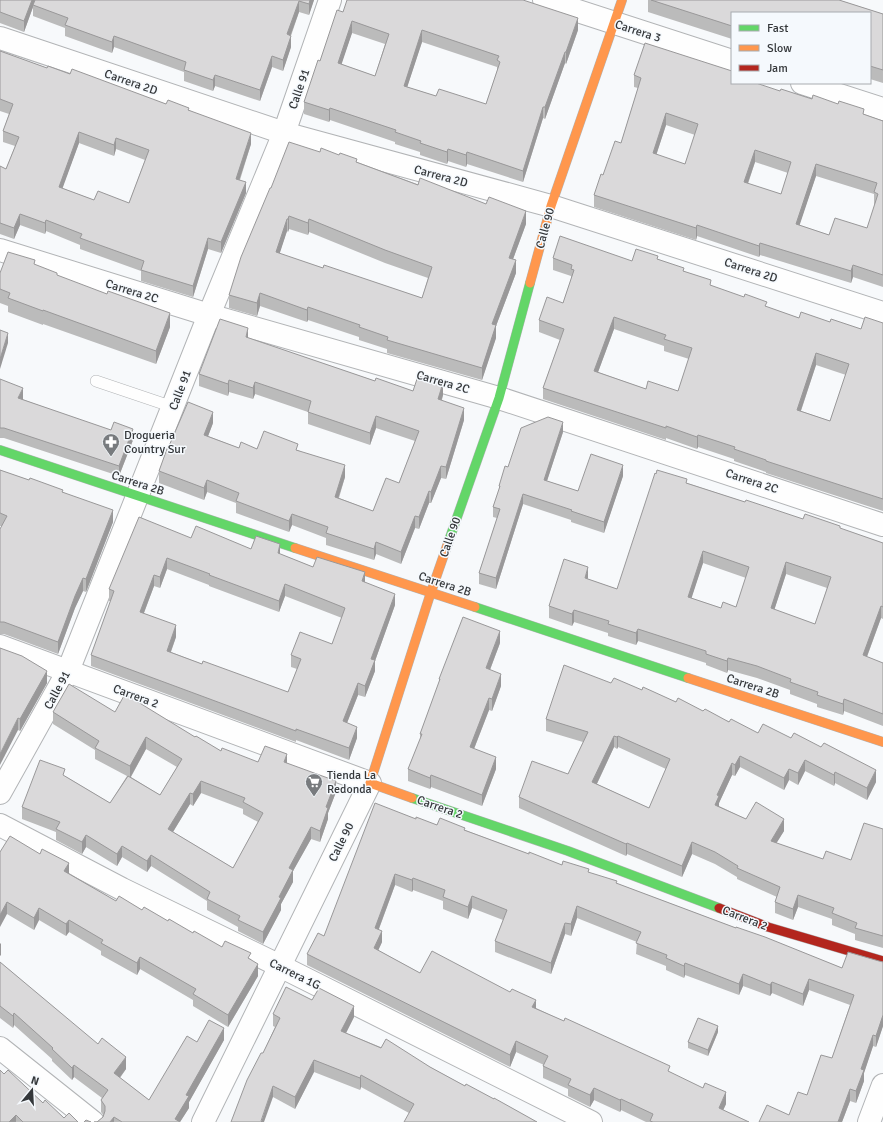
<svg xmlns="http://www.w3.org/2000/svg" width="883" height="1122" viewBox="0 0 883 1122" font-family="Signika,sans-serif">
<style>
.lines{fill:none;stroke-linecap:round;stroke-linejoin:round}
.lane-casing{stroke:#b2b4b6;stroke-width:12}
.street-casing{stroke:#b2b4b6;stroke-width:24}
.fast-casing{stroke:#b2b4b6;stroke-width:10}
.slow-casing{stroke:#b2b4b6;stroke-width:10}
.jam-casing{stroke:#b2b4b6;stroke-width:10}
.lane{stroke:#fefefe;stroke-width:11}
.street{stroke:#fefefe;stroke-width:22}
.fast{stroke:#63d668;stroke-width:9}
.slow{stroke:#ff974d;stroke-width:9}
.jam{stroke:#b3261e;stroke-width:9}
.wall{fill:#bbb;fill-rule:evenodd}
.shaded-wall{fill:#999899}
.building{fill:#dad9da;stroke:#999899;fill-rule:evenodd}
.labels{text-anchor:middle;stroke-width:3;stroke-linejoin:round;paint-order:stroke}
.street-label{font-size:12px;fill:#34373a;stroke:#f5f9fd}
.poi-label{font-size:12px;fill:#34373a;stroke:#f5f9fd;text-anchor:start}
</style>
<rect width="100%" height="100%" fill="#f7f9fb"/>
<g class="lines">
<g class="lane-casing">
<polyline id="lane" points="96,381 173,407"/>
</g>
<g class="street-casing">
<g id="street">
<polyline points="544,0 732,61"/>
<polyline points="0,38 284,133 551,206 883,313"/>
<polyline points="802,83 883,109"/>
<polyline points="0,250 209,315 499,398 883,525"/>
<polyline points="0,646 370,783 203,1122"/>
<polyline points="0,793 68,671 209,315 284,133 330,0"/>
<polyline points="0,825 122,889 280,966 591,1122"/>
<polyline points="0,1048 93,1122"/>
<polyline points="869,1122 883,1085"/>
</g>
</g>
<g class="fast-casing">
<g id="fast">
<polyline points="0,450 295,548"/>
<polyline points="448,543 499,398 530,283"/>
<polyline points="475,607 688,678"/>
<polyline points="412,798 568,851 719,908"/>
</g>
</g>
<g class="slow-casing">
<g id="slow">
<polyline points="530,283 551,206 622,0"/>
<polyline points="295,548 475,607"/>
<polyline points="688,678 883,742"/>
<polyline points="412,798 370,783 431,592 448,543"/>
</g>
</g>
<g class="jam-casing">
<polyline id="jam" points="719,908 768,927 883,961"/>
</g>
<use href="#lane" class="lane"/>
<use href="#street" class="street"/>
<use href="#fast" class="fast"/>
<use href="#slow" class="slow"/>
<use href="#jam" class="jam"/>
</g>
<g class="wall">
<polygon points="0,0 314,0 309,15 299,12 291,36 291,47 283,71 272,67 260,101 215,86 213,91 184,81 184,72 114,47 112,53 65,36 65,28 33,16 33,7 24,32 0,23"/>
<polygon points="648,0 839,0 883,14 883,83 870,79 870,13 732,13 732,39 648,12"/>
<path d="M343 12 578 30 566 64 565 63 545 119 543 118 523 182 467 164 466 167 448 161 447 164 420 155V152L395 144V142L330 120 329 122 304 114V102L320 61ZM352 33 385 44 375 76 341 64ZM422 42 497 67V71L486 104 436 96 407 87Z"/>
<path d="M0 51 47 68 70 74 166 104 189 110 251 144 240 180 246 193 221 253 208 249 193 297 141 281V271L80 249V245L46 231 45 234 20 225 14 239 0 234V166L6 169 15 146 3 142V131L9 114 0 111ZM79 143 114 156 116 149 145 160 129 203 94 200 62 188Z"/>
<path d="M634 75 732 83 780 91 864 114 883 121V287L853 277 851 283 760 255 759 257 697 236 696 240 594 207V195L603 175 621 143 638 88 634 87ZM666 125 695 135 685 164 656 155ZM755 162 788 173 781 194 748 184ZM816 176 874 194V204L875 205 867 228 829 235 799 225Z"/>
<path d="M320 152 357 162 526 224 513 259 516 273 496 326V338L482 380 387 353V349L359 340V337L308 320 307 322 260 306 257 316 229 308V295L271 188ZM289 229 308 235 309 232 385 263 428 278 422 298 323 268 279 254 287 231 288 232Z"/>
<path d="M553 258 632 261 658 259 684 271 711 286 767 307 799 318 830 322 861 329 883 323V511L766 473V472L734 461V459L698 447 697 449 666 438V440L543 399V388L560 340 539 332V320L563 303 571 279V276L553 270ZM614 329 664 346V351L689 359 678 391 646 389 598 372ZM816 365 846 375 830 421 801 411Z"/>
<polygon points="35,265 170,327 156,364 43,324 43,325 8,312 8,306 0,303 0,273"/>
<polygon points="248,338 375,381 413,391 443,395 442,400 464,420 446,479 441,478 431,503 429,503 419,529 415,528 401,564 376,554 374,560 326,545 326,538 292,525 289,532 236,513 236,503 207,492 204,500 159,483 159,471 169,446 213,423 208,436 239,448 298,450 345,477 339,498 373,511 399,483 415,441 376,428 370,445 308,424 308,412 255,394 253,399 229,392 228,396 199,386 199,374"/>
<polygon points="0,379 23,399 22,399 133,440 119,476 4,438 0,438"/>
<polygon points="563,432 547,481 578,491 623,476 604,533 571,522 571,520 523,504 496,589 479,584 479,573 497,518 493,517 493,507 499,490 499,486 508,467"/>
<polygon points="0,470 63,492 113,522 86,592 83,591 75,608 58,654 4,634 0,634 0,529 2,526 0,526"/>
<path d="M687 483 745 502 803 519 840 529 883 543V619L881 618 867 657 883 663V726L844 711 843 715 817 707V704L790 694V690L757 678 728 670 727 673 706 665V663L638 641 636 645 608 636V633L574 622 572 626 549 618V606L588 579 617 589ZM703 563 746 578 736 607 721 608 691 598ZM786 574 827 588 815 624 774 610Z"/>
<path d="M191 538 251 549 280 554 313 567 365 583 395 605 375 661V671L365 697 358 695 347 723 357 738 349 760 296 740V742L91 666V655L111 601H109V589ZM167 569 209 585V586L279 612 285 596 342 618 332 644 291 655V667L297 669 288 692 202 664 171 652 176 637 144 613 154 586 160 588Z"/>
<polygon points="500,643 490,670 501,686 492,711 489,710 474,749 496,769 482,806 431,787 430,789 408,781 408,769 420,740 420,734 439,684 439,679"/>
<polygon points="0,648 47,683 20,731 18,730"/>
<path d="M611 683 642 690 703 711 758 733 876 782 867 800 835 783 834 786 805 771 798 785 789 780 784 790 740 767 735 776 732 775 719 803V806L746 819 784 831 776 843 823 859 851 860 883 829V948L855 940V934L832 925V919L798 907 793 920 775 913V902L777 897 737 879V877L715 864 692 854 682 877 627 854 626 856 519 808V797L568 774 583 742 546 731V719ZM614 747 617 749 618 747 666 769 649 808 597 784Z"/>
<path d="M53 712H115L195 737 221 751 258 762 287 763 336 792 328 813V819L320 842 311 839 293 871V882L281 904V910L263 944 238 931V927L207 910V901L151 866 147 872 122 857 117 866 86 847 82 854 56 840V832L22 819V807L65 776 110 803 127 776 95 759V750L53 724ZM146 749 177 767 160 795 131 777ZM201 793 243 809V814L258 822 233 868 173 832 190 804 193 806Z"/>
<polygon points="416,819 437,825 465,830 529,854 562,865 589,873 736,928 842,968 879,961 883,962 883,1026 876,1047 873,1046 864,1073 864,1081 856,1103 850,1101 842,1122 759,1122 789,1115 807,1095 832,1058 850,1005 809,990 803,1006 772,993 770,996 743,986 739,995 685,975 684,978 666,970 666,966 636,954 637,942 577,918 571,936 565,934 551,974 495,952 495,941 503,920 472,908 468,919 443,909 443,901 413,890 412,892 395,885 379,929 382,942 378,950 420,973 536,1008 670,1072 726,1104 723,1110 749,1122 646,1122 621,1110 620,1112 594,1100 590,1107 568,1096 568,1089 543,1078 543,1066 544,1065 516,1052 510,1067 307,965 307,954 324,936"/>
<polygon points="0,852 69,873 116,901 142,910 193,933 222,947 251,959 258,976 228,1027 193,1006 193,1000 140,969 137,975 101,955 101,951 69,932 66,936 39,920 34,930 7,914"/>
<polygon points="0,962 126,1069 120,1078 149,1100 197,1042 224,1040 189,1102 189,1108 180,1122 94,1122 97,1122 103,1117 104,1116 101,1112 101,1100 102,1098 74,1077 72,1080 52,1061 52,1059 14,1025 13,1028 0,1018"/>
<polygon points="312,1000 354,1017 346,1033 430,1067 465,1086 494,1099 537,1122 409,1113 361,1087 360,1090 314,1072 295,1109 273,1097 263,1053 275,1027 273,1026 273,1014"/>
<polygon points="718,1032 708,1056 688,1048 688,1042"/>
<polygon points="4,1074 64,1118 78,1122 0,1122"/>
</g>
<g class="shaded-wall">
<polygon points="32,0 36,0 33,5 33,7 24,32 24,21"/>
<polygon points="310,0 314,0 309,15 309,4"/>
<polygon points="299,1 299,12 287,45 287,34"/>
<polygon points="578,18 578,30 566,64 566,52"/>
<polygon points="352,21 352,33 338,75 338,63"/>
<polygon points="422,30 422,42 404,97 404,86"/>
<polygon points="114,36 114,47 112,53 112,42"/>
<polygon points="291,36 291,47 283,71 283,60"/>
<polygon points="565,52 565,63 545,119 545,107"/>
<polygon points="272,56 272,67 260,101 260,90"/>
<polygon points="215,75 215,86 213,91 213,80"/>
<polygon points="543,107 543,118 523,182 523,171"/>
<polygon points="330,108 330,120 329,122 329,110"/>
<polygon points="666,113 666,125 653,165 653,153"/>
<polygon points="79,132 79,143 59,198 59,187"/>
<polygon points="251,133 251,144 236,190 236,179"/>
<polygon points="116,138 116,149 114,156 114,145"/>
<polygon points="448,149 448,161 447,164 447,152"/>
<polygon points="755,150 755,162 744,194 744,182"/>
<polygon points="467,152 467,164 466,167 466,155"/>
<polygon points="816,164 816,176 796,236 796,224"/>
<polygon points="246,182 246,193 221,253 221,242"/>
<polygon points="526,211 526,224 509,270 509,258"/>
<polygon points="20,214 20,225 14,239 14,228"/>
<polygon points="289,216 289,229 288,232 288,219"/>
<polygon points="287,219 287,231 276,265 276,252"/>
<polygon points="309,219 309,232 308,235 308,223"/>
<polygon points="46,220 46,231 45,234 45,223"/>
<polygon points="697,225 697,236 696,240 696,228"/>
<polygon points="208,238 208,249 193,297 193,286"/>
<polygon points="760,243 760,255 759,257 759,246"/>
<polygon points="516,260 516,273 496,326 496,338 482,380 482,368 492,324"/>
<polygon points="853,265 853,277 851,283 851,271"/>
<polygon points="260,293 260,306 257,316 257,303"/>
<polygon points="308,307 308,320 307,322 307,310"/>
<polygon points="170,313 170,327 156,364 156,351"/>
<polygon points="614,317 614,329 594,383 594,371"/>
<polygon points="248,328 248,339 246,337"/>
<polygon points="8,333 8,343 0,369 0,359"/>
<polygon points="816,353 816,365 797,422 797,410"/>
<polygon points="229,380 229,392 228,396 228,384"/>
<polygon points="255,382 255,394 253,399 253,388"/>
<polygon points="443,383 443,395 438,411 438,399"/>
<polygon points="23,388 23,399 18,408 18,398"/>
<polygon points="464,408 464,420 446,479 446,467"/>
<polygon points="213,412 213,423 204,447 204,435"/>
<polygon points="376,416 376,428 370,445 370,433"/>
<polygon points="563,422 563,432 544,490 544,480"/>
<polygon points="133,429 133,440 119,476 119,466"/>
<polygon points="698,435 698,447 697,449 697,437"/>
<polygon points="345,465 345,477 335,508 335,497"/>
<polygon points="623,465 623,476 604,533 604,522"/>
<polygon points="441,466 441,478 431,503 431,492"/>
<polygon points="207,480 207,492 204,500 204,488"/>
<polygon points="429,491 429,503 419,529 419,517"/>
<polygon points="523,494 523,504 496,589 496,578"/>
<polygon points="113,510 113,522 86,592 86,579"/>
<polygon points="292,514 292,525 289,532 289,521"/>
<polygon points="415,516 415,528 401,564 401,552"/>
<polygon points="376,542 376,554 374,560 374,549"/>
<polygon points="280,544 280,556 278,553"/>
<polygon points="703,551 703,563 688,609 688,597"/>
<polygon points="167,558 167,569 160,588 160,577"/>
<polygon points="786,562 786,574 771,620 771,608"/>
<polygon points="588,567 588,579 585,578"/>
<polygon points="365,572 365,584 362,581"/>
<polygon points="154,575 154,586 140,623 140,612"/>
<polygon points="83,578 83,591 75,608 58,654 58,642 75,596"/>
<polygon points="285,584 285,596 279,612 279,601"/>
<polygon points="395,594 395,605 375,661 375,671 365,697 365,686 371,659"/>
<polygon points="881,606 881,618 863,667 863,655"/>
<polygon points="574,610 574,622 572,626 572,614"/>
<polygon points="176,625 176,637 167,662 167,651"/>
<polygon points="638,629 638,641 636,645 636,633"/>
<polygon points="500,631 500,643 486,680 486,668"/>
<polygon points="728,658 728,670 727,673 727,661"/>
<polygon points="47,671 47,683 20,731 20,719"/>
<polygon points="501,674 501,686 492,711 492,699"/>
<polygon points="358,683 358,695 343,733 343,721"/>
<polygon points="489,698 489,710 470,759 470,747"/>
<polygon points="844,699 844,711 843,715 843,704"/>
<polygon points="18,718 18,730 0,765 0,754"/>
<polygon points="357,727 357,738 349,760 349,748"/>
<polygon points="614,736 614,747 592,794 592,782"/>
<polygon points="618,736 618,747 617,749 617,737"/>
<polygon points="146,737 146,749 130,778 130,766"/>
<polygon points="287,754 287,766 284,762"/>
<polygon points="740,756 740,767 735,776 735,765"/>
<polygon points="496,757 496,769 482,806 482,795"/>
<polygon points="805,760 805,771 798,785 798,773"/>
<polygon points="732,763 732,775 719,803 719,808 715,805 717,795"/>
<polygon points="789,769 789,780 784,790 784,778"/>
<polygon points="876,770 876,782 867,800 867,788"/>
<polygon points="835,772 835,783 834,786 834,775"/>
<polygon points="431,775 431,787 430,789 430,778"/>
<polygon points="201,781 201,793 193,806 193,794"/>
<polygon points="336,781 336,792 328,813 328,819 320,842 320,831 326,807"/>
<polygon points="190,793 190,804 168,840 168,829"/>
<polygon points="784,819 784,831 771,852 771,841"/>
<polygon points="311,827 311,839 293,871 293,882 281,904 281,910 263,944 263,932 279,897 289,868"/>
<polygon points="86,835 86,847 82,854 82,842"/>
<polygon points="692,842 692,854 682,877 682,866"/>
<polygon points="627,843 627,854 626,856 626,844"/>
<polygon points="122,846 122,857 117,866 117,854"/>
<polygon points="151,855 151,866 147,872 147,861"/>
<polygon points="69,863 69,875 64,871"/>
<polygon points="395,874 395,885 375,939 375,928"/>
<polygon points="413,878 413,890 412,892 412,880"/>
<polygon points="798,895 798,907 793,920 793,909"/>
<polygon points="472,896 472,908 468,919 468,907"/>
<polygon points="7,902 7,914 0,927 0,915"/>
<polygon points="577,906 577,918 571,936 571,924"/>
<polygon points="39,908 39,920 34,930 34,918"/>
<polygon points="69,920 69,932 66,936 66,924"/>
<polygon points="565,923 565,934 551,974 551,963"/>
<polygon points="382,931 382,942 374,960 374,948"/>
<polygon points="1,943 1,955 0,956 0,944"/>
<polygon points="140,957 140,969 137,975 137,963"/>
<polygon points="685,963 685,975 684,978 684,966"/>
<polygon points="258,964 258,976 228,1027 228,1015"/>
<polygon points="743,974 743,986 739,995 739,984"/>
<polygon points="809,979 809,990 803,1006 803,994"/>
<polygon points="772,982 772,993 770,996 770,985"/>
<polygon points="536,1000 536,1011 532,1007"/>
<polygon points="354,1006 354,1017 341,1043 341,1031"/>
<polygon points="883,1009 883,1026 876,1047 876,1036"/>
<polygon points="14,1013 14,1025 13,1028 13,1016"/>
<polygon points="718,1026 718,1032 708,1056 708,1050"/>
<polygon points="224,1028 224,1040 189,1102 189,1108 180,1122 175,1119 186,1095"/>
<polygon points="873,1035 873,1046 864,1073 864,1081 856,1103 856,1091 861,1069"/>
<polygon points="516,1041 516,1052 510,1067 510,1055"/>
<polygon points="126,1057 126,1069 114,1085 114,1073"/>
<polygon points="314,1060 314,1072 295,1109 295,1097"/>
<polygon points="74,1065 74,1077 72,1080 72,1068"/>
<polygon points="361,1075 361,1087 360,1090 360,1078"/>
<polygon points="273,1086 273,1097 264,1122 261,1122"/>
<polygon points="594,1088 594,1100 590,1107 590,1095"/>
<polygon points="850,1089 850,1101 842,1122 838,1122"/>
<polygon points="726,1092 726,1104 719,1119 719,1108"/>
<polygon points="621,1099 621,1110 620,1112 620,1100"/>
<polygon points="16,1115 16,1122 9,1122"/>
<polygon points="114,1117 114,1122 110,1122"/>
</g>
<g class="building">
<polygon points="0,0 32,0 24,21 0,12"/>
<polygon points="35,0 310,0 309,4 299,1 287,34 291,36 283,60 272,56 260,90 215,75 213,80 184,70 186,62 114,36 112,42 65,25 68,18 33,5"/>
<path d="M347 0H523L578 18 566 52H565L545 107H543L523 171 467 152 466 155 448 149 447 152 420 143 421 141 395 132 396 130 330 108 329 110 304 102 318 60 320 61 337 10 343 12ZM352 21 389 34 375 76 338 63ZM422 30 499 56 497 60 500 62 486 104 439 89 436 96 404 86Z"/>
<polygon points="651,0 839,0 883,14 883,70 870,66 870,13 732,13 732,26"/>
<path d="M645 43 732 71V83H756L780 91 781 89 812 99 813 95 838 104 839 101 864 109 863 114 883 121V275L853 265 851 271 760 243 759 246 697 225 696 228 594 195 601 174 603 175 615 141 621 143 641 78 634 75ZM666 113 698 124 685 164 653 153ZM755 150 791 162 781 194 744 182ZM816 164 877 183 874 192 878 194 867 228 835 218 829 235 796 224Z"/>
<path d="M0 51 47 68 48 66 70 74 72 69 166 104 168 100 189 108 188 110 251 133 236 179 246 182 221 242 208 238 193 286 141 270 144 261 80 238 82 234 46 220 45 223 20 214 14 228 0 223V166L6 169 19 137 3 131 13 104 0 99ZM79 132 114 145 116 138 149 150 129 203 98 191 94 200 59 187Z"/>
<path d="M289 142 320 152 321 148 339 155 340 153 357 159 356 162 418 185 420 178 486 204 489 197 526 211 509 258 516 260 492 324 496 325 482 368 387 340 388 337 359 327 360 325 308 307 307 310 260 293 257 303 229 295 241 257 270 188H271ZM289 216 308 223 309 219 385 250 432 267 422 298 324 265 323 268 276 252 287 219H288Z"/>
<path d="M560 236 632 261 636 249 658 256 657 259 684 268 683 271 711 280 710 285 744 297 745 294 767 302 765 306 799 318 801 312 830 322 831 319 861 329 865 317 883 323V499L766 461V460L734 449 735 447 698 435 697 437 666 426V428L543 388 564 329 539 320 547 297 563 303 574 270 571 269 572 265 553 258ZM614 317 666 335 664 339 692 348 678 391 648 381 646 389 594 371ZM816 353 849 364 830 421 797 410Z"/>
<polygon points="8,252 35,260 34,264 57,273 57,275 107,294 108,291 170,313 156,351 43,310 43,311 8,298 10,293 0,289 0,273"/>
<polygon points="220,319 248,328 246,337 375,381 376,378 413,391 418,376 443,383 438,399 464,408 446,467 441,466 431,492 429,491 419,517 415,516 401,552 376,542 374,549 326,533 328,527 292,514 289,521 236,501 239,493 207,480 204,488 159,471 168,446 169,446 188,402 213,412 204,435 239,448 241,442 257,449 264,431 298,444 296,450 345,465 335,497 373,511 386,478 399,483 419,431 376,416 370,433 308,412 311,401 255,382 253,388 229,380 228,384 199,374"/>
<polygon points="0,330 8,333 0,359"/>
<polygon points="0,379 23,388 18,398 111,430 114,422 133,429 119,466 4,428 0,428"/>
<polygon points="548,417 563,422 544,480 578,491 591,454 623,465 604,522 571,511 572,510 523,494 496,578 479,573 500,509 493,507 500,486 499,486 505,466 508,467 521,428"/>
<polygon points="0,470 29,480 30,478 63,490 62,492 113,510 86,579 83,578 75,596 58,642 4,622 0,622 0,529 7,516 0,513"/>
<path d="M657 470 687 479 686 483 745 502 746 500 803 519 805 514 840 526V528L883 543V607L881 606 863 655 883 663V714L844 699 843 704 817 695 818 692 790 682 791 679 757 666 728 658 727 661 706 654V651L638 629 636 633 608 624 609 621 574 610 572 614 549 606 564 559 588 567 585 578 617 589 655 473 656 474ZM703 551 749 567 736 607 723 602 721 608 688 597ZM786 562 831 577 815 624 771 608Z"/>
<path d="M139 517 191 538 196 526 251 549 256 536 280 544 278 553 313 567 317 557 365 572 362 581 395 594 371 659 375 660 365 686 358 683 343 721 357 727 349 748 296 729V731L91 655 114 591 109 589ZM167 558 210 574 209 575 279 601 285 584 345 608 332 644 300 632 291 655 301 659 288 692 203 661 202 664 167 651 176 625 140 612 154 575 160 577Z"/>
<polygon points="463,617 500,631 486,668 501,674 492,699 489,698 470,747 496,757 482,795 431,775 430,778 408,769 422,734 420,734 440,679 439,679"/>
<polygon points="0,648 22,656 47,671 20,719 18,718 0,754"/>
<path d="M564 665 611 683 614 678 642 690 643 687 676 702 678 698 703 711 705 709 729 722 731 719 758 733 763 724 791 738 794 733 821 747 824 743 876 770 867 788 835 772 834 775 805 760 798 773 789 769 784 778 740 756 735 765 732 763 717 795 719 796 715 805 746 819 756 802 784 819 771 841 823 859 826 851 851 860 864 823 883 829V936L855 928 857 923 832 913 834 908 798 895 793 909 775 902 780 887 737 868 738 866 715 852 692 842 682 866 627 843 626 844 519 797 532 761 568 774 588 732 546 719ZM614 736 617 737 618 736 670 759 649 808 592 782Z"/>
<path d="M69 684 115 712 125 694 195 737 196 736 221 751 222 748 258 762 265 746 287 754 284 762 336 781 326 807 328 808 320 831 311 827 289 868 293 870 279 897 281 898 263 932 238 920 240 916 207 899 210 892 151 855 147 861 122 846 117 854 86 835 82 842 56 829 60 822 22 807 40 760 65 769 63 775 110 803 128 776 160 795 182 759 146 737 130 766 95 748 99 741 53 712ZM201 781 245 798 243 802 263 813 233 868 168 829 190 793 193 794Z"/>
<polygon points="375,803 416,819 416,817 437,825 440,818 465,828 464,830 529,854 529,852 562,865 563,861 589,869 588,872 617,881 616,883 736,928 736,927 765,937 842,968 848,952 879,961 883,962 883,1015 876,1036 873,1035 861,1069 864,1070 856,1091 850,1089 838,1122 759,1122 767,1105 789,1115 798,1092 807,1095 821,1055 832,1058 854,995 809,979 803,994 772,982 770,985 743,974 739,984 685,963 684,966 666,958 667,955 636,943 641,932 577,906 571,924 565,923 551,963 495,941 507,910 472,896 468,907 443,897 445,890 413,878 412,880 395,874 375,928 382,931 374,948 420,973 432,951 510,992 512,989 536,1000 532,1007 564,1021 565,1018 670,1066 668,1071 703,1088 705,1083 726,1092 719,1108 749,1122 653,1122 650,1121 653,1114 621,1099 620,1100 594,1088 590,1095 568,1085 571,1079 543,1066 548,1056 516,1041 510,1055 307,954 318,933 324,936"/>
<polygon points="10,836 40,854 42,849 69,863 64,871 116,901 119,896 142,910 144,907 168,921 169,919 193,933 194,931 222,947 225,941 251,953 248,958 258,964 228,1015 193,994 196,989 140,957 137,963 101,943 103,940 69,920 66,924 39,908 34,918 7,902 0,915 0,852"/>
<polygon points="0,962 98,1044 102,1038 126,1057 114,1073 149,1100 187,1036 197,1042 209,1020 224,1028 186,1095 189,1096 175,1119 180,1122 122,1122 114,1117 110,1122 94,1122 97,1122 103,1117 105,1111 105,1106 101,1100 108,1090 74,1065 72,1068 52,1049 53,1048 14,1013 13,1016 0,1006"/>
<polygon points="286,987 312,1000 319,988 354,1006 341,1031 381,1048 386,1039 430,1067 465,1086 466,1084 494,1099 494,1098 537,1122 404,1122 414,1104 361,1075 360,1078 314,1060 295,1097 273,1086 261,1121 262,1122 231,1122 247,1080 261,1053 263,1053 280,1018 273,1014"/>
<polygon points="698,1018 718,1026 708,1050 688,1042"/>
<polygon points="0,1070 4,1074 8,1070 43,1103 45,1100 64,1118 69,1113 78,1122 23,1122 16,1115 9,1122 0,1122"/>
<polygon points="86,1120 91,1122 84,1122"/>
</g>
<defs>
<g id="pharmacy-pin" transform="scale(0.9)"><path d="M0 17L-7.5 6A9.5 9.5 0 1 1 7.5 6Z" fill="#787b7e" stroke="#f5f9fd"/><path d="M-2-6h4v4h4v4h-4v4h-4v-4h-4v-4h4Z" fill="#fff"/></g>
<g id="supermarket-pin" transform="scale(0.9)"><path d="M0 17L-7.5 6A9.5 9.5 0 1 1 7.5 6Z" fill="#787b7e" stroke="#f5f9fd"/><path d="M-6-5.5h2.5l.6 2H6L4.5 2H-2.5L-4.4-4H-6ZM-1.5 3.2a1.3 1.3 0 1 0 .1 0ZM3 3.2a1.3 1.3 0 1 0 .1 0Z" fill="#fff"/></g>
</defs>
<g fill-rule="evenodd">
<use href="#pharmacy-pin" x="111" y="442"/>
<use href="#supermarket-pin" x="314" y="782"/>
</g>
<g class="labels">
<g class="street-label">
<text transform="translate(638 31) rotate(18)" y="4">Carrera 3</text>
<text transform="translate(131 82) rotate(19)" y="4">Carrera 2D</text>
<text transform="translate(299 89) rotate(-71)" y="4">Calle 91</text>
<text transform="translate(441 176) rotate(15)" y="4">Carrera 2D</text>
<text transform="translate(545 228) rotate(-75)" y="4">Calle 90</text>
<text transform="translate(751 270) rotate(18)" y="4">Carrera 2D</text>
<text transform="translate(132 291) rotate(17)" y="4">Carrera 2C</text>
<text transform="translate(443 382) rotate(16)" y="4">Carrera 2C</text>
<text transform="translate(180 390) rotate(-69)" y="4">Calle 91</text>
<text transform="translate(752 481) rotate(18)" y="4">Carrera 2C</text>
<text transform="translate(138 483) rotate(18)" y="4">Carrera 2B</text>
<text transform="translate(450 537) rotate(-71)" y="4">Calle 90</text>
<text transform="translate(445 584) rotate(18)" y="4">Carrera 2B</text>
<text transform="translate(753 686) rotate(18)" y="4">Carrera 2B</text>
<text transform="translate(57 690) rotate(-62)" y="4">Calle 91</text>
<text transform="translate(136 696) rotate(20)" y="4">Carrera 2</text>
<text transform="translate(440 807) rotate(19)" y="4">Carrera 2</text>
<text transform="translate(341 842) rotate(-64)" y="4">Calle 90</text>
<text transform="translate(745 918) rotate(21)" y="4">Carrera 2</text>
<text transform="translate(295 974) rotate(26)" y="4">Carrera 1G</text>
</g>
<g class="poi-label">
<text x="124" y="439">Drogueria<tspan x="124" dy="14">Country Sur</tspan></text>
<text x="327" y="779">Tienda La<tspan x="327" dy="14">Redonda</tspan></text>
</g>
</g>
<rect x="731" y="12" width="140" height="72" fill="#f5f9fd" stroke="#a8abaf"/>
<rect x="739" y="25" width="20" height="6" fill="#63d668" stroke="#a8abaf"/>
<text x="767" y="32" font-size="12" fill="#34373a">Fast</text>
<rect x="739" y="45" width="20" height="6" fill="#ff974d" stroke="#a8abaf"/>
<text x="767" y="52" font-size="12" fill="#34373a">Slow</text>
<rect x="739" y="65" width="20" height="6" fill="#b3261e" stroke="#a8abaf"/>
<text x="767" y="72" font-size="12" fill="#34373a">Jam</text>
<g transform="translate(32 1090) rotate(18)" stroke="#f5f9fd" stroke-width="3" paint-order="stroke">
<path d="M0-3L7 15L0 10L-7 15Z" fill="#34373a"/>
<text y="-6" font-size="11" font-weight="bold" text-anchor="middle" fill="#34373a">N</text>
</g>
</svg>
